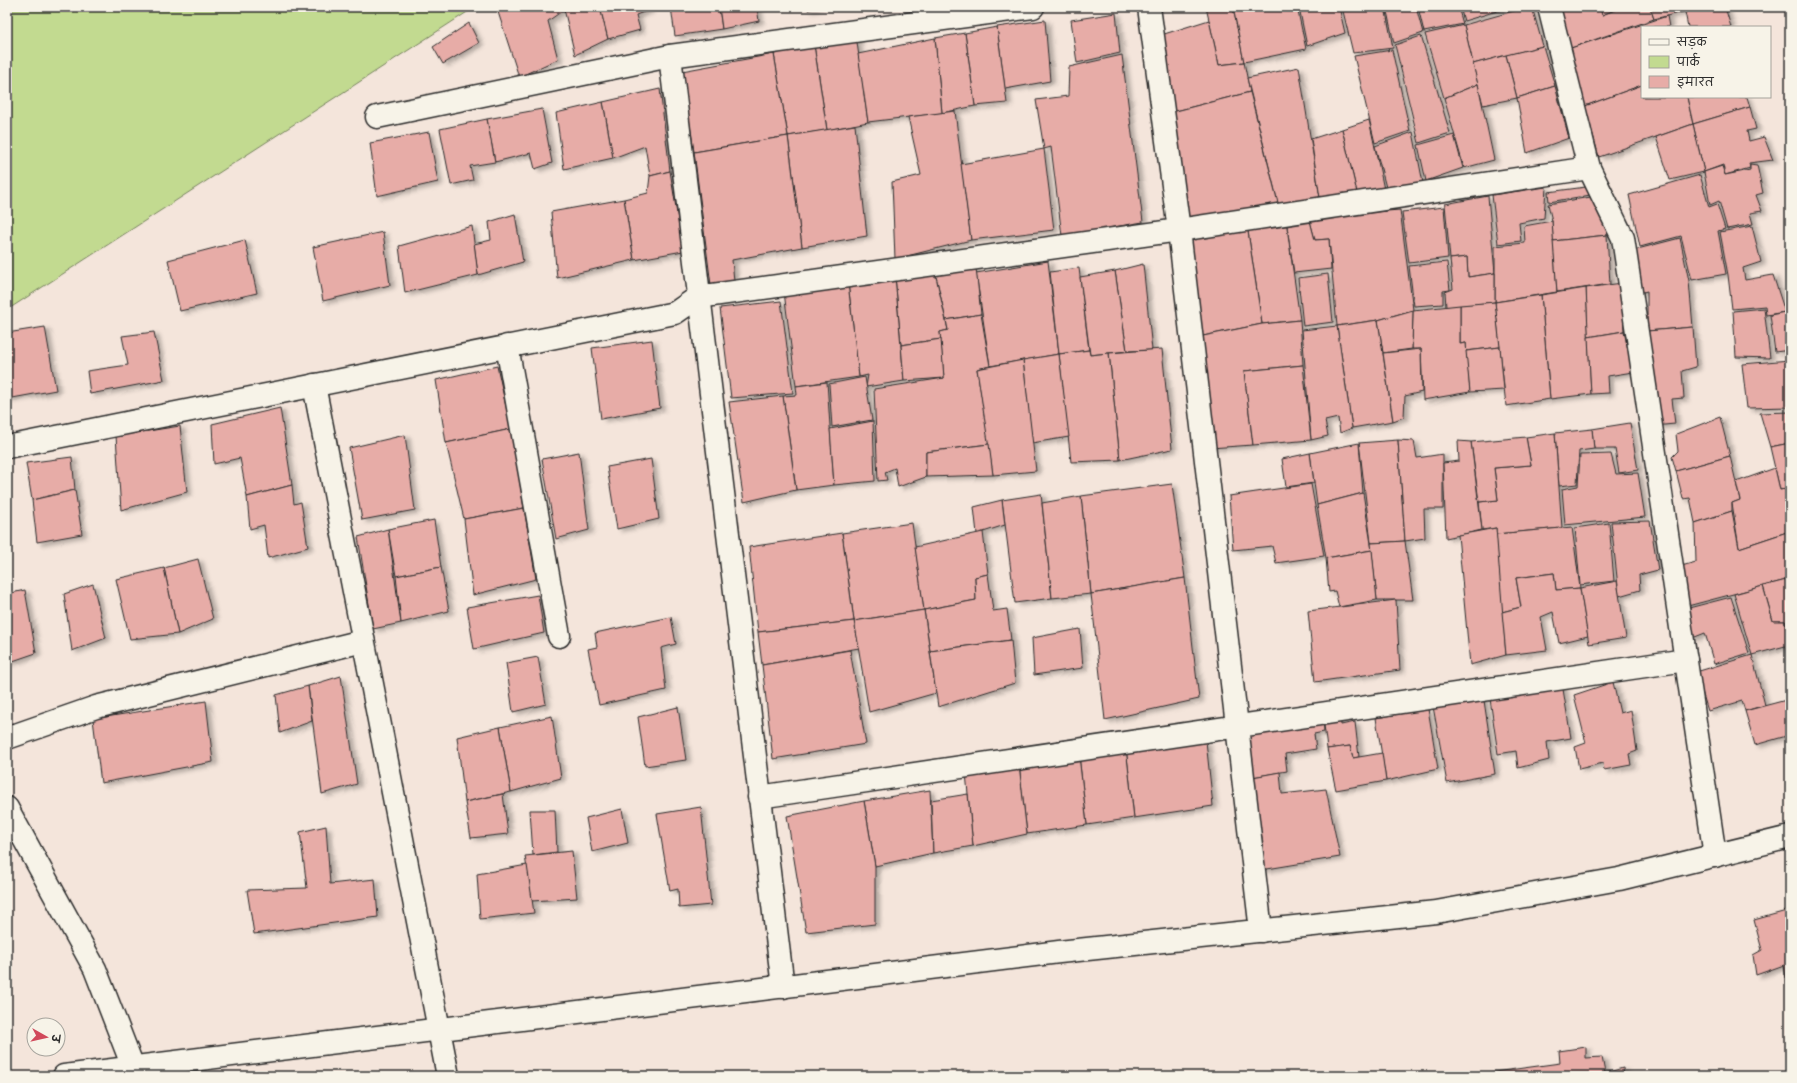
<svg xmlns="http://www.w3.org/2000/svg" width="1797" height="1083" viewBox="0 0 1797 1083" font-family="Itim,'Playpen Sans Deva',sans-serif">
<style>
.green{fill:#c2da90;stroke:#76825e}
.building{fill:#e7aca7;stroke:#2b2b2b;filter:url(#shadow)}
.lines{fill:none;stroke-linecap:round;stroke-linejoin:round}
.minor-casing{stroke:#2b2b2b;stroke-width:25}
.minor{stroke:#f7f3e8;stroke-width:22}
</style>
<defs>
<filter id="shadow"><feDropShadow dx="4.5" dy="2.5" stdDeviation="2" flood-color="#0004"/></filter>
</defs>
<rect width="100%" height="100%" fill="#f4e5db"/>
<filter id="ink" filterUnits="userSpaceOnUse"><feTurbulence type="fractalNoise" baseFrequency=".025" numOctaves="2"/><feDisplacementMap in="SourceGraphic" scale="8" xChannelSelector="R" yChannelSelector="G"/><feConvolveMatrix kernelMatrix="1 2 1 2 8 2 1 2 1" color-interpolation-filters="sRGB"/></filter>
<g filter="url(#ink)">
<polygon class="green" points="7,7 475,7 7,310"/>
<g class="building">
<polygon points="507,7 568,7 548,21 558,59 519,77 498,12"/>
<polygon points="568,7 600,7 608,39 575,55 564,9"/>
<polygon points="600,7 648,7 649,10 636,15 640,30 608,39"/>
<polygon points="671,7 719,7 722,29 675,36"/>
<polygon points="719,7 757,7 759,21 722,29"/>
<polygon points="807,7 819,7 808,10"/>
<polygon points="1206,7 1233,7 1244,62 1219,65"/>
<polygon points="1233,7 1297,7 1306,49 1244,62"/>
<polygon points="1299,7 1339,7 1345,33 1307,46"/>
<polygon points="1342,7 1385,7 1393,48 1353,53"/>
<polygon points="1386,7 1416,7 1423,33 1394,43"/>
<polygon points="1418,7 1458,7 1463,24 1424,32"/>
<polygon points="1460,7 1510,7 1464,21"/>
<polygon points="1528,7 1532,7 1543,46 1473,64 1464,25"/>
<polygon points="1553,7 1600,7 1602,15 1622,7 1650,7 1654,19 1568,49"/>
<polygon points="1600,7 1622,7 1602,15"/>
<polygon points="1650,7 1703,7 1654,19"/>
<polygon points="1704,7 1725,7 1731,27 1688,27 1685,12"/>
<polygon points="1116,13 1120,53 1077,63 1071,20"/>
<polygon points="1667,16 1669,27 1642,27 1642,85 1585,106 1568,49"/>
<polygon points="1045,20 1050,81 1005,89 997,27"/>
<polygon points="1209,20 1219,65 1244,62 1250,92 1172,112 1161,35"/>
<polygon points="469,23 479,43 443,64 433,47"/>
<polygon points="1464,25 1478,84 1444,98 1425,34"/>
<polygon points="997,27 1007,103 975,106 965,33"/>
<polygon points="965,33 975,106 942,113 935,38"/>
<polygon points="856,35 868,122 827,130 814,45"/>
<polygon points="1421,36 1450,133 1419,143 1395,45"/>
<polygon points="935,38 942,113 868,122 858,54"/>
<polygon points="814,45 827,130 788,136 774,54"/>
<polygon points="1543,46 1555,86 1517,98 1506,55"/>
<polygon points="1392,50 1410,131 1375,143 1354,56"/>
<polygon points="774,54 788,136 694,152 682,71"/>
<polygon points="1122,55 1143,222 1062,236 1051,147 1044,149 1036,100 1068,96 1069,67"/>
<polygon points="1506,55 1517,98 1483,105 1473,64"/>
<polygon points="1299,67 1320,198 1279,207 1247,78"/>
<polygon points="1478,84 1494,160 1464,168 1444,98"/>
<polygon points="1642,85 1642,97 1687,97 1693,124 1599,157 1585,106"/>
<polygon points="1555,86 1569,138 1527,153 1517,98"/>
<polygon points="660,89 670,171 650,176 645,146 613,158 603,102"/>
<polygon points="1250,92 1279,207 1185,219 1172,112"/>
<polygon points="1687,97 1747,97 1750,107 1693,124"/>
<polygon points="603,102 613,158 564,169 556,113"/>
<polygon points="1750,107 1756,129 1747,131 1749,141 1764,137 1773,160 1749,163 1750,168 1725,175 1723,165 1704,172 1693,124"/>
<polygon points="542,109 552,163 535,169 531,153 495,162 487,119"/>
<polygon points="955,111 971,240 895,259 892,182 921,175 908,117"/>
<polygon points="487,119 495,162 470,166 473,180 451,185 440,129"/>
<polygon points="1369,120 1385,194 1358,197 1342,129"/>
<polygon points="1693,124 1704,172 1670,180 1656,137"/>
<polygon points="855,125 867,236 802,247 788,136"/>
<polygon points="1342,129 1358,197 1320,198 1311,139"/>
<polygon points="429,132 438,182 377,196 370,143"/>
<polygon points="1413,132 1423,183 1388,195 1375,146"/>
<polygon points="1454,135 1463,168 1426,181 1418,145"/>
<polygon points="788,136 802,247 732,260 734,281 711,285 694,152"/>
<polygon points="1044,149 1054,230 971,240 961,164"/>
<polygon points="1750,164 1757,165 1763,193 1756,195 1762,211 1750,213 1753,224 1727,229 1719,201 1710,205 1704,172 1722,166 1725,175 1750,170"/>
<polygon points="670,171 683,251 634,260 624,199 648,193 650,176"/>
<polygon points="1700,175 1709,207 1717,204 1725,229 1718,231 1726,274 1692,280 1681,236 1640,247 1629,195"/>
<polygon points="1601,185 1602,193 1549,202 1548,192"/>
<polygon points="1546,187 1544,218 1519,223 1521,241 1498,244 1492,195"/>
<polygon points="1603,195 1607,235 1553,241 1552,221 1548,204"/>
<polygon points="1488,196 1495,273 1468,277 1467,257 1450,259 1445,204"/>
<polygon points="624,199 634,260 557,278 551,212"/>
<polygon points="1444,207 1448,258 1409,263 1402,212"/>
<polygon points="1400,210 1413,310 1378,320 1337,326 1329,239 1315,240 1309,217"/>
<polygon points="515,214 523,262 478,275 474,244 491,240 489,222"/>
<polygon points="1309,217 1315,240 1329,239 1331,269 1294,273 1286,220"/>
<polygon points="1286,220 1300,320 1262,324 1247,225"/>
<polygon points="1552,221 1557,292 1495,302 1495,246 1525,243 1524,226"/>
<polygon points="1247,225 1262,324 1198,337 1191,230"/>
<polygon points="472,226 478,275 405,293 399,246"/>
<polygon points="1752,226 1761,262 1743,268 1745,280 1773,275 1785,312 1766,315 1765,306 1732,309 1728,275 1720,232"/>
<polygon points="383,232 390,285 323,301 313,247"/>
<polygon points="1607,235 1610,284 1557,292 1553,241"/>
<polygon points="1680,238 1689,281 1693,327 1647,331 1647,291 1632,295 1626,252"/>
<polygon points="245,240 257,293 180,311 168,260"/>
<polygon points="1467,257 1468,277 1495,273 1495,302 1446,307 1445,292 1453,289 1450,259"/>
<polygon points="1048,261 1059,354 990,366 976,273"/>
<polygon points="1447,262 1450,290 1443,291 1443,304 1414,306 1409,266"/>
<polygon points="1143,264 1152,350 1127,351 1115,271"/>
<polygon points="976,268 981,314 946,320 935,272"/>
<polygon points="1079,268 1089,350 1059,354 1050,272"/>
<polygon points="1115,271 1127,351 1090,355 1080,277"/>
<polygon points="935,272 948,330 940,332 941,339 901,345 895,276"/>
<polygon points="1328,274 1333,322 1303,326 1298,278"/>
<polygon points="895,276 904,381 866,387 868,375 859,377 848,283"/>
<polygon points="848,283 859,377 796,386 784,292"/>
<polygon points="1622,283 1624,331 1588,337 1586,288"/>
<polygon points="1586,288 1591,394 1550,399 1541,295"/>
<polygon points="1541,295 1550,399 1506,406 1495,302"/>
<polygon points="781,301 793,393 731,398 720,308"/>
<polygon points="1495,302 1500,347 1466,351 1466,343 1460,344 1460,305"/>
<polygon points="1460,305 1460,344 1466,343 1470,392 1423,400 1421,349 1412,349 1413,310"/>
<polygon points="1764,308 1770,358 1736,357 1733,311"/>
<polygon points="1413,310 1412,349 1383,353 1378,320"/>
<polygon points="1790,311 1790,350 1775,352 1770,315"/>
<polygon points="981,314 990,366 977,369 989,444 926,452 926,477 898,487 895,468 885,472 887,480 878,481 874,389 944,378 940,332 948,330 946,320"/>
<polygon points="1300,320 1303,365 1244,371 1253,445 1210,448 1198,337 1262,324"/>
<polygon points="1378,320 1393,421 1352,428 1337,326"/>
<polygon points="1337,326 1352,428 1340,433 1338,418 1325,421 1328,436 1311,440 1302,330"/>
<polygon points="45,327 56,390 7,399 7,333"/>
<polygon points="1693,327 1696,367 1682,371 1684,398 1672,399 1675,424 1643,427 1647,331"/>
<polygon points="1624,331 1633,372 1608,376 1609,393 1591,394 1588,337"/>
<polygon points="154,332 164,380 90,394 87,371 128,365 122,336"/>
<polygon points="941,339 944,378 904,381 901,345"/>
<polygon points="652,340 660,408 601,419 592,348"/>
<polygon points="1500,347 1504,390 1470,392 1466,351"/>
<polygon points="1162,349 1172,449 1120,460 1109,353"/>
<polygon points="1421,349 1422,392 1405,396 1404,417 1393,421 1383,353"/>
<polygon points="1089,350 1090,355 1109,353 1120,460 1071,462 1059,354"/>
<polygon points="1059,354 1069,437 1032,443 1023,360"/>
<polygon points="1023,360 1036,471 993,475 977,369"/>
<polygon points="1790,360 1790,407 1747,408 1742,364"/>
<polygon points="1303,365 1311,440 1253,445 1244,371"/>
<polygon points="497,366 511,429 446,443 436,380"/>
<polygon points="865,377 872,420 832,427 829,384"/>
<polygon points="827,382 834,485 796,490 783,396 797,395 796,386"/>
<polygon points="783,396 796,490 744,502 729,402"/>
<polygon points="280,408 292,485 247,497 240,458 214,464 212,424"/>
<polygon points="1790,412 1790,443 1770,447 1760,413"/>
<polygon points="1720,417 1730,456 1676,471 1672,457 1678,451 1676,434"/>
<polygon points="873,421 875,481 834,485 830,429"/>
<polygon points="1630,423 1638,470 1619,473 1615,449 1594,449 1592,429"/>
<polygon points="180,426 187,492 121,510 116,436"/>
<polygon points="511,429 524,508 464,519 446,443"/>
<polygon points="1592,429 1594,449 1579,451 1577,484 1559,486 1555,433"/>
<polygon points="1555,433 1562,528 1496,534 1496,528 1482,530 1479,502 1498,500 1494,468 1531,465 1526,437"/>
<polygon points="405,435 415,510 362,520 349,448"/>
<polygon points="1526,437 1531,465 1494,468 1498,500 1479,502 1471,442"/>
<polygon points="1398,440 1405,541 1371,543 1359,443"/>
<polygon points="1398,440 1414,441 1417,458 1443,454 1443,509 1424,509 1425,538 1405,541"/>
<polygon points="1458,441 1471,442 1482,530 1446,538 1443,463 1459,461"/>
<polygon points="1359,443 1363,493 1317,505 1310,453"/>
<polygon points="1790,443 1790,488 1780,490 1770,447"/>
<polygon points="989,444 993,475 926,477 926,452"/>
<polygon points="579,452 589,530 556,539 542,459"/>
<polygon points="1310,453 1314,483 1286,487 1282,459"/>
<polygon points="1611,454 1616,474 1638,473 1645,517 1565,525 1562,489 1578,486 1580,455"/>
<polygon points="1730,456 1740,500 1732,503 1732,511 1695,523 1690,498 1683,499 1676,471"/>
<polygon points="72,457 75,490 32,500 26,463"/>
<polygon points="651,459 659,519 617,529 607,467"/>
<polygon points="1775,468 1780,490 1785,489 1790,507 1790,531 1739,548 1732,503 1740,500 1736,482"/>
<polygon points="1172,484 1185,578 1091,594 1081,496"/>
<polygon points="1311,484 1324,556 1276,563 1272,546 1233,550 1229,496"/>
<polygon points="292,485 294,504 301,502 308,547 268,558 264,525 250,529 247,497"/>
<polygon points="75,490 82,534 37,542 32,500"/>
<polygon points="1363,493 1372,550 1326,558 1317,505"/>
<polygon points="1041,494 1052,598 1015,603 1002,500"/>
<polygon points="1081,496 1091,594 1052,598 1042,503"/>
<polygon points="1002,500 1005,525 977,534 974,507"/>
<polygon points="524,508 536,579 473,595 464,519"/>
<polygon points="1732,511 1739,548 1790,531 1790,579 1684,607 1674,568 1696,562 1695,523"/>
<polygon points="434,520 441,567 396,576 388,529"/>
<polygon points="1650,521 1658,570 1639,575 1640,590 1619,596 1611,522"/>
<polygon points="912,523 924,610 854,621 842,533"/>
<polygon points="1609,523 1614,581 1580,585 1575,528"/>
<polygon points="1572,527 1580,588 1556,590 1554,573 1516,578 1521,607 1502,612 1496,534"/>
<polygon points="1496,528 1506,655 1470,665 1458,535"/>
<polygon points="388,529 401,623 373,629 358,537"/>
<polygon points="983,532 988,574 975,577 976,600 924,610 915,547"/>
<polygon points="842,533 854,621 758,632 749,547"/>
<polygon points="1405,541 1413,600 1377,600 1371,543"/>
<polygon points="1372,550 1377,600 1339,607 1335,591 1329,592 1326,558"/>
<polygon points="198,559 213,619 178,634 164,568"/>
<polygon points="441,567 449,611 401,623 396,576"/>
<polygon points="164,568 178,634 130,639 116,579"/>
<polygon points="1554,573 1556,590 1580,588 1588,636 1559,643 1553,612 1541,617 1547,650 1506,655 1502,612 1521,607 1516,578"/>
<polygon points="988,574 993,611 1007,609 1011,640 930,651 924,610 976,600 975,577"/>
<polygon points="1185,578 1199,699 1105,720 1091,594"/>
<polygon points="1790,579 1790,645 1789,645 1785,621 1773,621 1763,586"/>
<polygon points="1617,581 1626,638 1589,644 1580,588"/>
<polygon points="93,584 106,638 72,651 64,594"/>
<polygon points="1763,586 1773,621 1785,621 1789,645 1752,655 1734,594"/>
<polygon points="25,590 36,653 7,663 7,594"/>
<polygon points="538,595 544,633 474,649 467,607"/>
<polygon points="1731,597 1749,653 1714,664 1705,633 1690,639 1685,609"/>
<polygon points="1396,600 1400,670 1315,682 1308,611"/>
<polygon points="924,610 936,693 869,712 854,621"/>
<polygon points="671,617 676,644 661,648 666,690 599,705 588,649 597,647 595,633"/>
<polygon points="854,621 859,648 762,665 758,632"/>
<polygon points="1080,629 1083,668 1034,675 1032,638"/>
<polygon points="1011,640 1015,683 938,707 930,651"/>
<polygon points="850,650 866,744 773,759 762,665"/>
<polygon points="1752,655 1765,705 1745,711 1742,701 1708,711 1696,672"/>
<polygon points="538,657 546,704 513,712 506,663"/>
<polygon points="341,676 357,784 322,794 308,686"/>
<polygon points="1561,677 1571,738 1547,742 1549,760 1518,768 1516,751 1498,754 1488,685"/>
<polygon points="1613,682 1620,713 1631,710 1637,751 1629,754 1631,765 1604,770 1603,763 1579,769 1575,747 1586,743 1574,695"/>
<polygon points="308,686 312,721 280,733 276,695"/>
<polygon points="1483,694 1495,774 1447,783 1432,701"/>
<polygon points="1790,699 1790,735 1755,745 1745,711"/>
<polygon points="206,701 213,762 101,783 93,719"/>
<polygon points="678,707 686,760 645,766 638,717"/>
<polygon points="1428,709 1438,769 1386,781 1376,718"/>
<polygon points="1340,712 1341,725 1355,722 1359,757 1353,758 1350,746 1327,749 1323,717"/>
<polygon points="552,716 561,778 511,792 500,727"/>
<polygon points="1323,717 1324,732 1314,734 1316,749 1285,754 1287,771 1247,778 1240,729"/>
<polygon points="500,727 511,792 465,802 457,737"/>
<polygon points="1206,741 1213,806 1134,818 1126,748"/>
<polygon points="1350,746 1353,758 1382,753 1386,781 1336,790 1327,749"/>
<polygon points="1126,748 1134,818 1087,825 1079,756"/>
<polygon points="1079,756 1087,825 1027,834 1019,764"/>
<polygon points="1019,764 1027,834 973,846 966,773"/>
<polygon points="1280,772 1282,794 1326,789 1340,857 1261,870 1247,778"/>
<polygon points="930,790 933,853 875,866 864,801"/>
<polygon points="503,794 508,834 471,838 465,802"/>
<polygon points="968,794 973,846 933,853 931,800"/>
<polygon points="864,801 875,866 875,924 806,932 787,816"/>
<polygon points="701,807 711,905 679,908 678,889 670,891 657,814"/>
<polygon points="622,809 628,843 592,852 586,818"/>
<polygon points="530,810 555,810 557,852 533,855"/>
<polygon points="326,826 330,884 375,879 378,917 254,934 247,890 307,888 300,832"/>
<polygon points="572,851 577,898 532,901 525,856"/>
<polygon points="527,865 534,913 480,919 477,874"/>
<polygon points="1790,910 1790,1004 1784,965 1756,975 1753,955 1762,950 1754,920"/>
<polygon points="1586,1047 1586,1058 1602,1057 1605,1073 1623,1068 1624,1076 1487,1076 1487,1073 1560,1063 1559,1051"/>
</g>
<g class="lines">
<g class="minor-casing">
<g id="minor">
<polyline points="1149,7 1179,230 1261,931"/>
<polyline points="1549,7 1589,168 1623,238 1715,856"/>
<polyline points="670,56 783,987"/>
<polyline points="377,117 670,56 1033,7"/>
<polyline points="507,346 559,636"/>
<polyline points="314,385 448,1076"/>
<polyline points="7,447 675,313 698,297 1179,230 1589,168"/>
<polyline points="7,738 96,707 363,641"/>
<polyline points="759,797 1686,660"/>
<polyline points="7,808 95,969 133,1067"/>
<polyline points="64,1076 1059,952 1436,912 1619,879 1790,837"/>
</g>
</g>
<use href="#minor" class="minor"/>
</g>
</g>
<rect width="1797" height="1083" fill="none" stroke="#f7f3e8" stroke-width="24"/>
<rect x="12" y="12" width="1773" height="1059" fill="none" stroke="#2b2b2b" stroke-width="1.5" filter="url(#ink)"/>
<rect x="1641" y="26" width="130" height="72" fill="#f7f3e8" stroke="#a5a39c"/>
<rect x="1649" y="39" width="20" height="6" fill="#f7f3e8" stroke="#a5a39c"/>
<text x="1677" y="46" font-size="12" fill="#2b2b2b">सड़क</text>
<rect x="1649" y="56" width="20" height="12" fill="#c2da90" stroke="#a5a39c"/>
<text x="1677" y="66" font-size="12" fill="#2b2b2b">पार्क</text>
<rect x="1649" y="76" width="20" height="12" fill="#e7aca7" stroke="#a5a39c"/>
<text x="1677" y="86" font-size="12" fill="#2b2b2b">इमारत</text>
<g transform="translate(46 1037) rotate(98)"><circle r="19" fill="#f7f3e8" stroke="#a5a39c"/>
<path d="M0-3L7 15L0 10L-7 15Z" fill="#d1495b"/>
<text y="-6" font-size="11" font-weight="bold" text-anchor="middle" fill="#2b2b2b">उ</text>
</g>
</svg>
